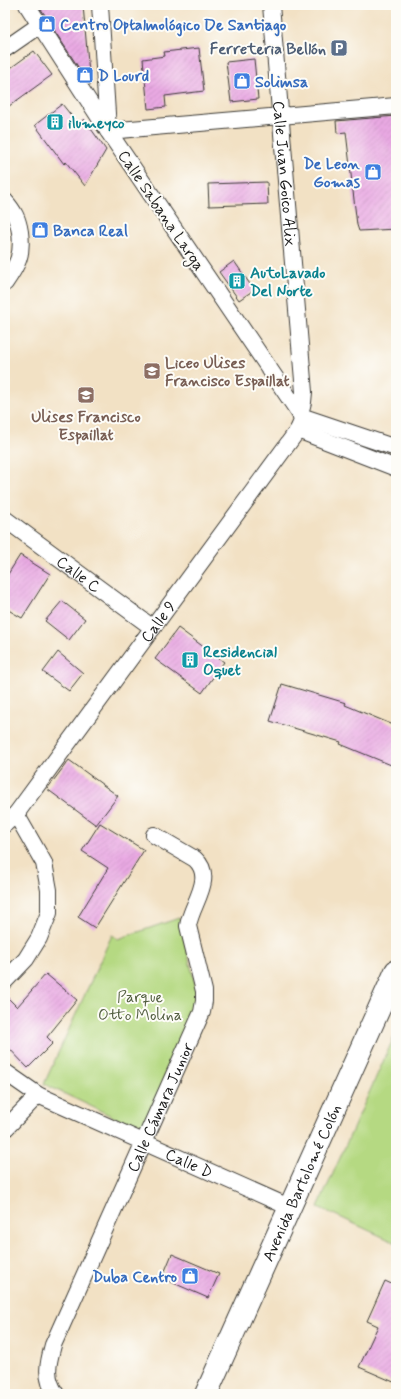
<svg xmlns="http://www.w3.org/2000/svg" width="401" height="1399" viewBox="0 0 401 1399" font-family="Mynerve,sans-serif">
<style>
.park{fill:#b5d982;stroke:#687a4f}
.building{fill:url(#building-hatch)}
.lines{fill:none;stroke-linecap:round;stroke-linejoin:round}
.minor-casing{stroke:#3c3a35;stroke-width:18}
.secondary-casing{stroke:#3c3a35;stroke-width:24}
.minor{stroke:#fff;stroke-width:16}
.secondary{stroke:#fff;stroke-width:22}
.labels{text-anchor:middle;stroke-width:4;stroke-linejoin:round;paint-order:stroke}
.shop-label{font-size:16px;font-weight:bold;fill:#366cbe;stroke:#fdfcf7;text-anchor:start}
.service-label{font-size:16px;font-weight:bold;fill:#4e5e75;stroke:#fdfcf7;text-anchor:end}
.culture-label{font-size:16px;font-weight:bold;fill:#0d838f;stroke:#fdfcf7;text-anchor:start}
.street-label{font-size:16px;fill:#1c1c1c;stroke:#fdfcf7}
.education-label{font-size:16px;font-weight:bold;fill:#785e54;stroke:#fdfcf7;text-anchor:start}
.park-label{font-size:16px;fill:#525e40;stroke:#fdfcf7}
</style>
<defs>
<pattern id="building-hatch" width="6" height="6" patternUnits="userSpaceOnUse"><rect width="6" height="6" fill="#e9a9e3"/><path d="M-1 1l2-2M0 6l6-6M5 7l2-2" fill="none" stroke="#c791c2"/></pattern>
</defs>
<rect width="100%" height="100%" fill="#fdfcf7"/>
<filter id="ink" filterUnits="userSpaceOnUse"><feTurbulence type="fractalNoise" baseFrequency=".025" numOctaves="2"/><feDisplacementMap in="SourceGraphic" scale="8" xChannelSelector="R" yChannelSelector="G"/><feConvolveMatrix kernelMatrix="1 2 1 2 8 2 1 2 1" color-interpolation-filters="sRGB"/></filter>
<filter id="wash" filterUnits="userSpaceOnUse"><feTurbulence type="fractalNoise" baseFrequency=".012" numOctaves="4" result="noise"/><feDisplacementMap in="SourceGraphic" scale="16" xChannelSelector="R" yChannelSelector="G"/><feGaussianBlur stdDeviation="0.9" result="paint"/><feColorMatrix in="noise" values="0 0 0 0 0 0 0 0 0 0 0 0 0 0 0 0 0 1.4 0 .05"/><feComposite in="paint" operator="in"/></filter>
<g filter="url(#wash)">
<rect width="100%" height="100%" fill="#f2e1c4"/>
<g class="park">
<polygon points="179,918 199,1000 143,1131 44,1084 112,935 118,939"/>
<polygon points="396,1034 396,1243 318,1207 394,1037"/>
</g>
<g id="blocks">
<g class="building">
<polygon points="38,5 83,5 90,85 50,24 49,19 45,15"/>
<polygon points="199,48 204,91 165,96 166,107 148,109 143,59 165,56 164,52"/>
<polygon points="34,51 52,75 5,109 5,72"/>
<polygon points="254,59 258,99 231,102 226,62"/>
<polygon points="62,104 78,124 84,119 106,150 85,186 66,162 64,164 35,125"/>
<polygon points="396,116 396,229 359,231 357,225 346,132 337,133 336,121"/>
<polygon points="267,182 268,204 209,206 208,184"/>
<polygon points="234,261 254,290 239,300 219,272"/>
<polygon points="20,555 50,574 22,618 5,608 5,579"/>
<polygon points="62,601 85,619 69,640 45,621"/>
<polygon points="178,628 224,662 202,693 155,659"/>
<polygon points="58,652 83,673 69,691 43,672"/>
<polygon points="282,684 346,703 345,705 396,726 396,767 340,744 341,742 270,721"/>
<polygon points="69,760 118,796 96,825 47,789"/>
<polygon points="100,823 144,850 95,928 78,917 108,868 82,851"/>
<polygon points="46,974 77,1000 47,1037 53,1043 28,1068 5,1044 5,995 17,1007"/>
<polygon points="172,1254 219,1274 208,1298 162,1278"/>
<polygon points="385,1281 396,1286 396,1383 359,1367 378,1326 367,1321"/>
</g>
</g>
</g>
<g filter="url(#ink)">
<use href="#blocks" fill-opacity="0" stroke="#3c3a35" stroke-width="1"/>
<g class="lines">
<g class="minor-casing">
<g id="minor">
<polyline points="100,5 108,129"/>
<path id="s1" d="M271 5 304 392 303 402 300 414"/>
<polyline points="5,49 41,24"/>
<polyline points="108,131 396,106"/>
<path d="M5 201C14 211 18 219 20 232 23 255 18 264 5 283"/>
<polyline points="301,416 396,448"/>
<polyline points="298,430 396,468"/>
<path id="s2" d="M5 519 153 628"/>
<path id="s3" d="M5 824 16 814 298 430 302 421 300 414 108 131 27 5"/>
<polyline points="5,981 26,959 39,938 49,913 49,890 44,863 16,814"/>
<path id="s4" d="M5 1072 38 1095 289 1207"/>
<polyline points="5,1129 38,1095"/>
<path id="s5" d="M56 1394C44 1378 48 1363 53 1345L202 1012 204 1001V991L188 926C191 904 216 878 195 859L154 835"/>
</g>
</g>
<g class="secondary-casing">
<g id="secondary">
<path id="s6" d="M206 1394 396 971"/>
</g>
</g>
<use href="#minor" class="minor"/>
<use href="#secondary" class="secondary"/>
</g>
</g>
<defs>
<g id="shop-square" transform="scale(0.9)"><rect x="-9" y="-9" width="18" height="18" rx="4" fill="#3f7fe0" stroke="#fdfcf7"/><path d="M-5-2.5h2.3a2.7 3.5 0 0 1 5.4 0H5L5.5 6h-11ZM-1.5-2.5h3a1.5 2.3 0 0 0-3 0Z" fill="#fff"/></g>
<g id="parking-square" transform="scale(0.9)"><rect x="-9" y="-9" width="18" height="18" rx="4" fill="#5c6f8a" stroke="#fdfcf7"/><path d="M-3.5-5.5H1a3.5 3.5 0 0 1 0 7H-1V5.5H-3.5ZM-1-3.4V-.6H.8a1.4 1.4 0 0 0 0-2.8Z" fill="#fff"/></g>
<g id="building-square" transform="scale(0.9)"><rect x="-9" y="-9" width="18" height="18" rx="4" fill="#0f9aa8" stroke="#fdfcf7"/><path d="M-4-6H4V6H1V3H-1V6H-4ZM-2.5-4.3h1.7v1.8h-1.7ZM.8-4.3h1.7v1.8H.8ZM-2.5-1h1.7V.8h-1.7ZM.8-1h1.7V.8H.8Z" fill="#fff"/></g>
<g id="school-square" transform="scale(0.9)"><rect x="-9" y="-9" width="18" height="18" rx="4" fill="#8d6e63" stroke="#fdfcf7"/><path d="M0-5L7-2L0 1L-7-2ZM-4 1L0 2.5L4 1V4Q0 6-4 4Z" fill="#fff"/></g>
</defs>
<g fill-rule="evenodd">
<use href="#shop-square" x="47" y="24"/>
<use href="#parking-square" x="339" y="48"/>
<use href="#shop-square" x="85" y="75"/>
<use href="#shop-square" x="242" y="81"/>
<use href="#building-square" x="55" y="122"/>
<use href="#shop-square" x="373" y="172"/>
<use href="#shop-square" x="40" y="230"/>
<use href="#building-square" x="237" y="281"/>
<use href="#school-square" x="152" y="371"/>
<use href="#school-square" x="86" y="395"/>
<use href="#building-square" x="190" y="660"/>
<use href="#shop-square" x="190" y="1276"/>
</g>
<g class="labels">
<g class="shop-label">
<text x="60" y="30">Centro Optalmológico De Santiago</text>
<text x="98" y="81">D Lourd</text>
<text x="255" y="87">Solimsa</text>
<text x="360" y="169" text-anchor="end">De Leon<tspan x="360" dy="18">Gomas</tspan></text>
<text x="53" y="236">Banca Real</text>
<text x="177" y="1282" text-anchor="end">Duba Centro</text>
</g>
<g class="service-label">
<text x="326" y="54">Ferreteria Bellón</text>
</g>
<g class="culture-label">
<text x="68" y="128">ilumeyco</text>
<text x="250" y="278">AutoLavado<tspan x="250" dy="18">Del Norte</tspan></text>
<text x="203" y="657">Residencial<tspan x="203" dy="18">Oquet</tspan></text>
</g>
<g class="street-label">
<text dy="6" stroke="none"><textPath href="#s1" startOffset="169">Calle Juan Goico Alix</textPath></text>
<text transform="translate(162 210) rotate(56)" y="6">Calle Sabana Larga</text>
<text dy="6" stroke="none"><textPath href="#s2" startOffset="92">Calle C</textPath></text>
<text dy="6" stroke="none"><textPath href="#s3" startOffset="254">Calle 9</textPath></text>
<text dy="6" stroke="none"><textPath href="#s5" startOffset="312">Calle Cámara Junior</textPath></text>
<text dy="6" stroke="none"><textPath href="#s4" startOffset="206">Calle D</textPath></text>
<text dy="6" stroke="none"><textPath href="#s6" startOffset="232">Avenida Bartolomé Colón</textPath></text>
</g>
<g class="education-label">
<text x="165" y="368">Liceo Ulises<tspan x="165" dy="18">Francisco Espaillat</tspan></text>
<text x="86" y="422" text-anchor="middle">Ulises Francisco<tspan x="86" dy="18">Espaillat</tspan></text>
</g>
<g class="park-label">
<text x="140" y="1002">Parque<tspan x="140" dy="18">Otto Molina</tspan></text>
</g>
</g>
<rect width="401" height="1399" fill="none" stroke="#fdfcf7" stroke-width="20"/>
</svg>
